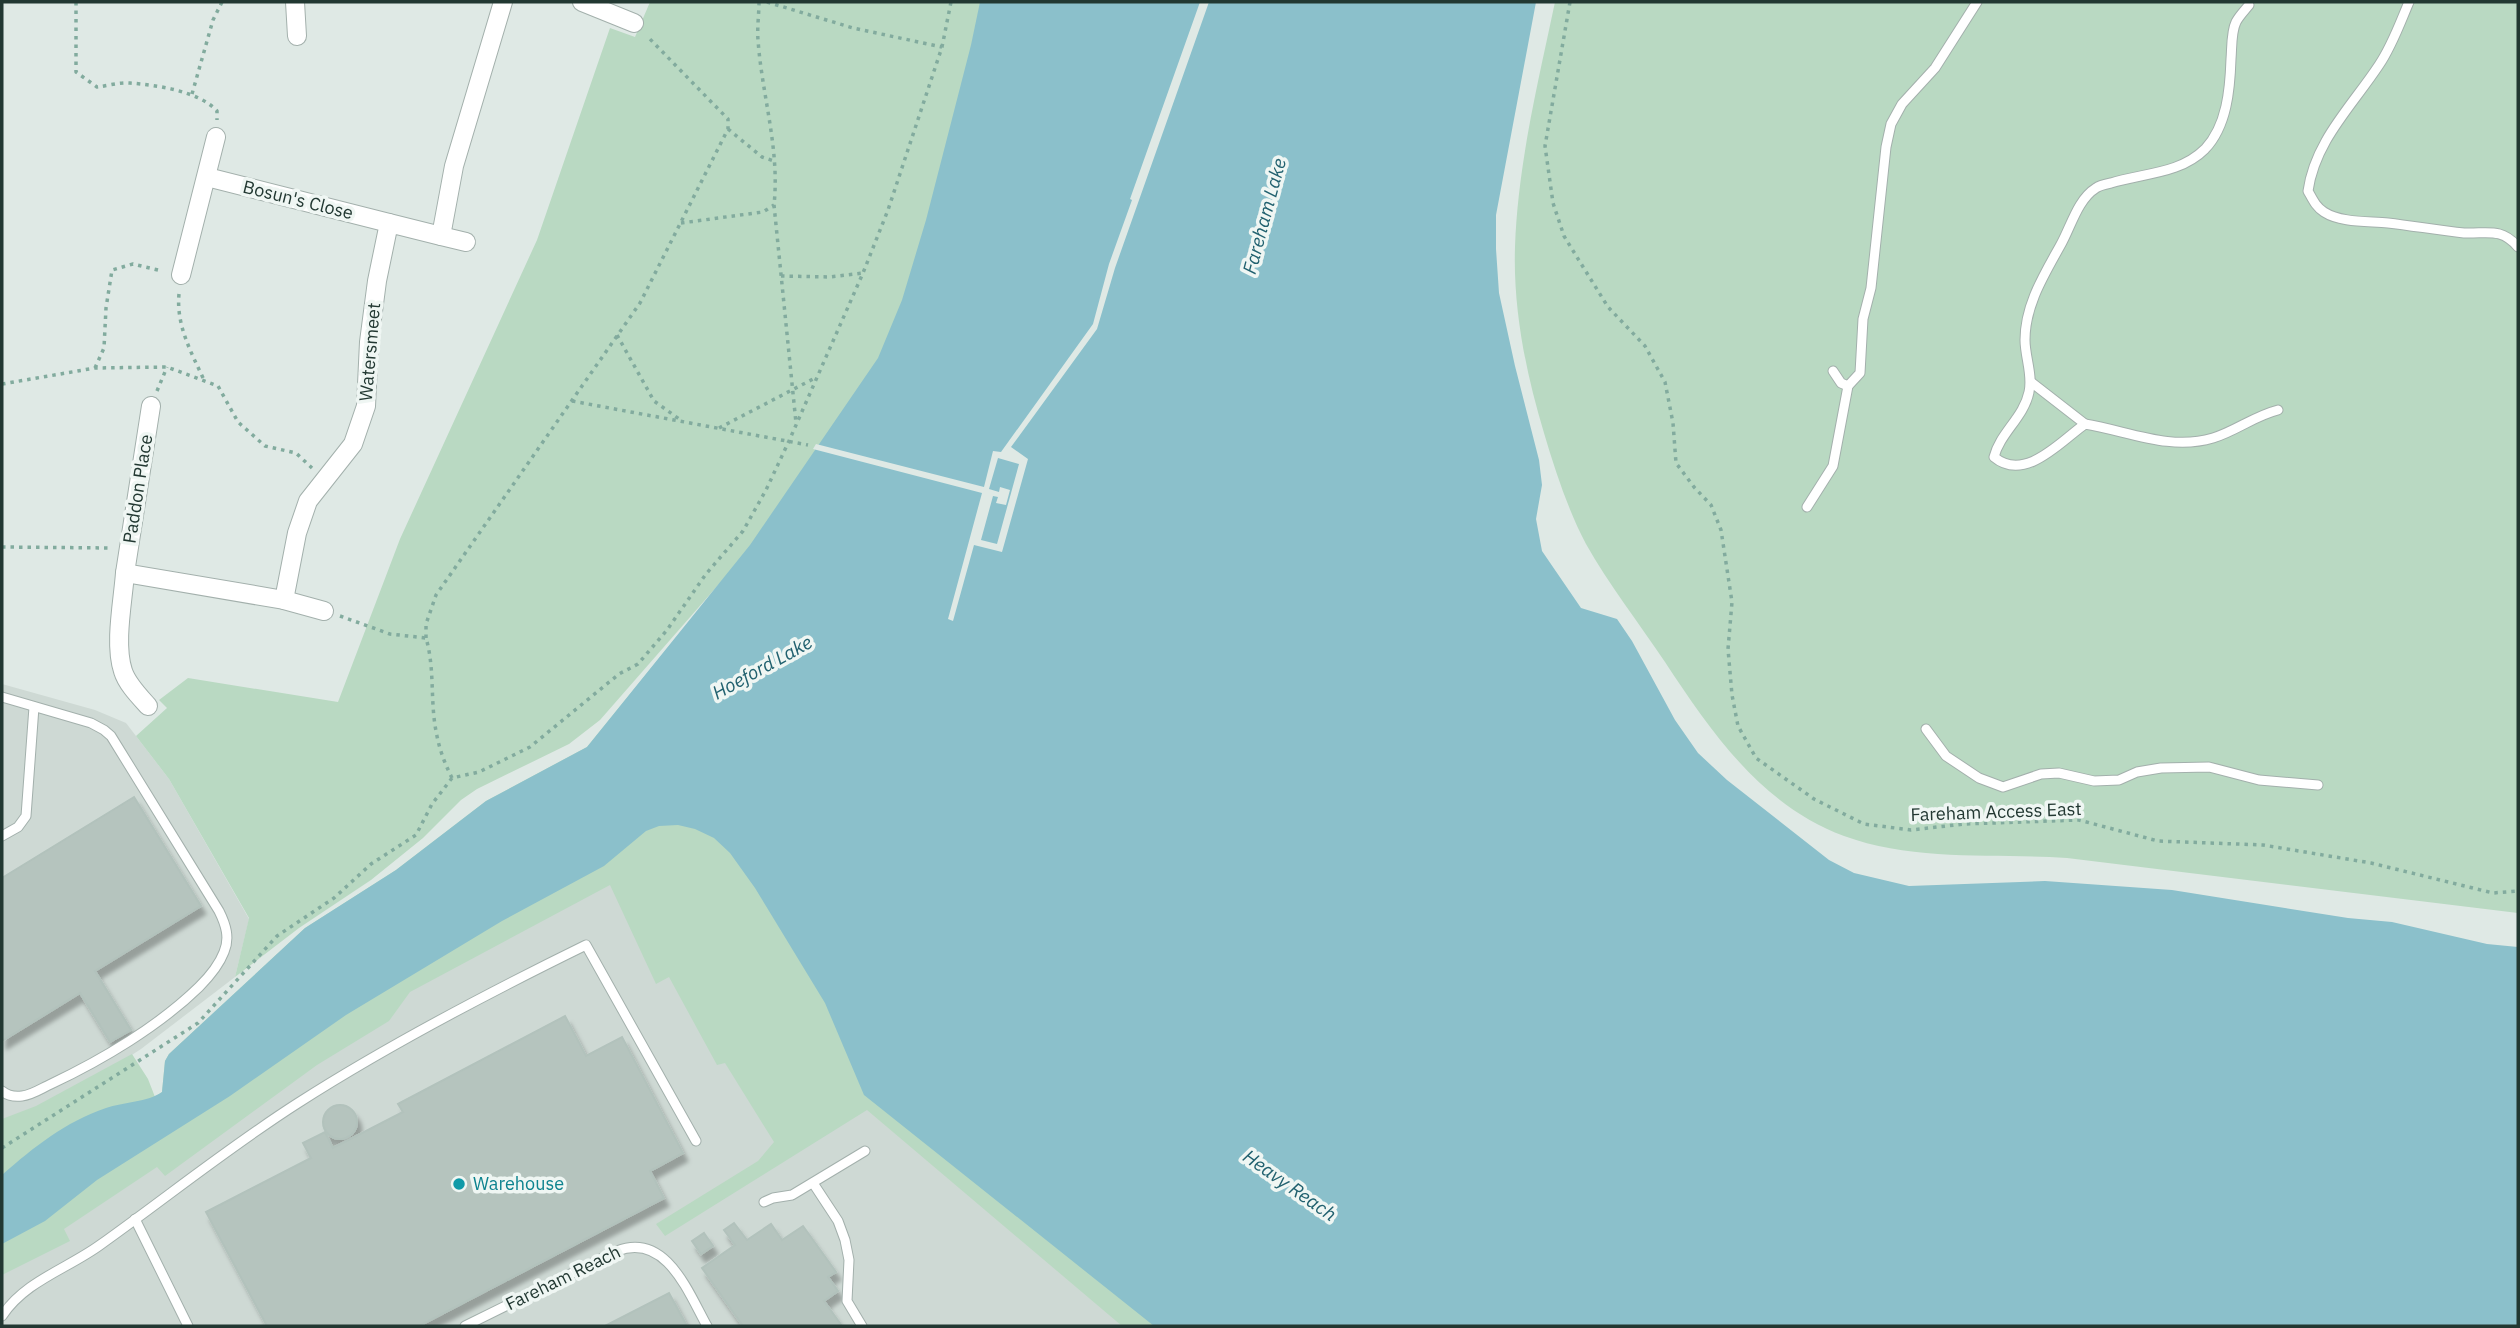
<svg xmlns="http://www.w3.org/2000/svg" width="2520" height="1328" viewBox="0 0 2520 1328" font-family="'IBM Plex Sans',sans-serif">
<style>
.built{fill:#ced9d4}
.green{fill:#b9d9c2}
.water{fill:#8bc0cb}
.pier{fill:#dfe9e5;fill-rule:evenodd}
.building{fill:#b5c4be;stroke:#b2c2bc;stroke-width:2;filter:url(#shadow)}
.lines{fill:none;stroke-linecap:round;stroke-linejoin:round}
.lane-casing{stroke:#a3b0ac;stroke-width:11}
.street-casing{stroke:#a3b0ac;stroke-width:20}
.path{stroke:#82ab9e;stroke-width:3.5;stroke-dasharray:3.5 5;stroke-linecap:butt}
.lane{stroke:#fff;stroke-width:9}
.street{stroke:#fff;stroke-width:18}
.culture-dot{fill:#0f9aa8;stroke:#eff6f3;stroke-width:2.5}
.labels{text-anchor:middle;stroke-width:7;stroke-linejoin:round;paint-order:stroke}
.street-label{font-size:18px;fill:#223832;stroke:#eff6f3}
.culture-label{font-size:18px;fill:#0d838f;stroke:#eff6f3;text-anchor:start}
.water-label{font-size:19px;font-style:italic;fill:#21616f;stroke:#eff6f3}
</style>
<defs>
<filter id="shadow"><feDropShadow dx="4.5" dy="8" stdDeviation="2" flood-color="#0004"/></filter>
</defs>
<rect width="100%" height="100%" fill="#dfe9e5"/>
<g class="built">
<polygon points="2,684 95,710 126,723 169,779 249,919 235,977 141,1049 2,1139"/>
<polygon points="604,866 1154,1326 2,1326 2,1244"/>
</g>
<g class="green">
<polygon points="650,2 1205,2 1362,1326 1122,1326 867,1110 665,1236 656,1224 758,1161 774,1142 725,1063 717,1065 669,977 656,984 610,885 410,992 389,1021 317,1065 165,1176 157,1167 64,1229 70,1241 2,1275 2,1119 36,1106 132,1054 148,1079 155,1097 162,1092 165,1061 169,1054 305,928 396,870 486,801 587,747 726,576 600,720 569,744 477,789 461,800 423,838 371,880 299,928 235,977 249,918 169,779 136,736 167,708 159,700 188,678 338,702 400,539 537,240 610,28 635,37"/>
<path d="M1555 2H2518V913L2067 858C1994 853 1915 862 1844 836 1762 806 1711 732 1665 662 1639 623 1609 585 1586 544 1568 510 1555 470 1544 433 1526 373 1513 310 1515 247 1518 163 1538 83 1555 2Z"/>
</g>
<path class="water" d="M980 2H1536L1496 215V249L1499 293 1515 366 1539 460 1542 485 1536 519 1542 551 1581 608 1617 619 1632 641 1675 720 1698 753 1727 780 1829 860 1854 873 1909 886 2045 881 2172 890 2348 918 2392 922 2487 944 2518 947V1326H1154L864 1095 825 1003 755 888 730 853 714 838 695 829 678 825 659 826 646 831 604 866 502 921 346 1015 230 1096 97 1180 45 1221 2 1244V1175C34 1147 65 1122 106 1108 123 1102 148 1102 162 1092L165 1061 169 1054 305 928 396 870 486 801 587 747 750 545 878 358 902 300 926 220 971 45Z"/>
<path class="pier" d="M1200 2H1209L1115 268 1097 329 1011 447 1028 459 1002 552 974 545 953 621 948 619 982 493 813 449 816 444 984 487 993 451 1001 452 1093 324 1109 264 1132 200 1130 199ZM998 458 1019 464 997 544 981 540 993 496 998 497 996 503 1006 505 1010 490 1000 487 999 492 989 489Z"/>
<g class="building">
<polygon points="134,797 201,906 95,971 131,1030 110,1042 80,993 2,1041 2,878"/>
<polygon points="565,1016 586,1056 622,1037 683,1153 650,1171 664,1198 419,1326 267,1326 206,1212 311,1158 303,1143 325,1132 333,1148 403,1112 398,1104"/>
<circle cx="340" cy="1122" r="17"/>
<polygon points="734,1223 747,1240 771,1224 782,1240 803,1226 836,1272 828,1277 838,1291 824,1301 842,1326 743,1326 702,1268 735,1245 724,1230"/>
<polygon points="704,1233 713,1246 701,1254 692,1241"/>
<polygon points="669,1293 687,1326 605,1326"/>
</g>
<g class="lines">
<g class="lane-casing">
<g id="lane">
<path d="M2409 2C2400 23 2392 46 2379 65 2352 106 2315 141 2308 191 2313 200 2316 207 2324 212 2341 223 2369 221 2388 223 2413 226 2438 230 2464 233 2487 234 2501 227 2518 247"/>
<path d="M2249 5C2245 10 2239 16 2236 22 2231 32 2232 48 2231 59 2230 89 2227 126 2205 149 2180 174 2143 173 2111 183 2106 184 2100 185 2096 188 2077 200 2071 227 2060 246 2044 275 2025 305 2025 340 2025 357 2033 375 2029 392 2024 417 2000 433 1994 457 2025 483 2061 441 2085 424 2128 431 2170 451 2213 438 2236 431 2254 416 2278 410"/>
<polyline points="1833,371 1841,383 1848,386"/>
<polyline points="2031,382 2085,424"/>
<polyline points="1807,507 1833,466 1848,386 1860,373 1863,319 1871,288 1886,147 1891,124 1902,104 1935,68 1977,2"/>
<path d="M2 697 91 723 104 730 111 736 219 911C226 925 230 938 224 952 219 965 209 977 199 987 159 1026 102 1060 51 1084 42 1088 32 1095 22 1096 14 1097 8 1096 2 1091"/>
<polyline points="1926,729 1946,756 1979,778 2003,787 2041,774 2059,773 2094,781 2119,780 2137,772 2161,768 2209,767 2259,780 2318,785"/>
<polyline points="2,836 18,827 26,816 34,707"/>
<polyline points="813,1183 838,1221 845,1240 849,1260 847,1301 862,1326"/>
<polyline points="764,1202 773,1198 792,1195 865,1151"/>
<polyline points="135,1219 188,1326"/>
<path d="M2 1316C25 1281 67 1269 100 1245 166 1198 229 1147 298 1103 390 1044 488 993 586 945L696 1141"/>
<path d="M465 1326 617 1251C666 1232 688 1292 707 1326"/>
</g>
</g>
<g class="street-casing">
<g id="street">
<polyline points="295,2 297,36"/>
<polyline points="582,2 634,23"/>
<polyline points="207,177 389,223"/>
<polyline points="441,236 466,242"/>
<polyline points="181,275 216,137"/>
<polyline points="151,406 125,573 284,600 297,533 308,501 353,444 366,406 369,342 377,281 389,223 441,236 454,166 503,2"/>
<path d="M125 573C123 601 114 644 123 671 127 684 139 696 148 706"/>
<polyline points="284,600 324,611"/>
</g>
</g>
<g class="path">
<path d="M76 2V72L97 87C107 86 119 82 130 83 156 85 199 91 217 111V120"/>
<path d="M759 2C759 14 757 28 758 40 762 96 780 149 774 205L796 423"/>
<polyline points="767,2 853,28 942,47"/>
<polyline points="1570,2 1545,146 1553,203 1564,236 1580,262 1608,307 1645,346 1665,382 1673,423 1676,463 1694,487 1711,505 1721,530 1732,602 1728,649 1732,695 1738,726 1756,758 1814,799 1864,824 1911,830 1964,824 2079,820 2158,841 2263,845 2371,863 2493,893 2518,891"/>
<polyline points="192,94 213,20 222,2"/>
<polyline points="728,129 762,157 774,161"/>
<polyline points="681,223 763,212 774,205"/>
<polyline points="781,276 830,277 863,273"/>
<path d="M179 294C176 325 191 352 204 380"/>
<polyline points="617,335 654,401 682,421"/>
<polyline points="95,368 104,348 106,308 112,270 133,264 162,271"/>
<polyline points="2,384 95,368 167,367 218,386 238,422 265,446 296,453 312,468"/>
<polyline points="157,391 167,367"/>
<polyline points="572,401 808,445"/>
<polyline points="719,428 815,378"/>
<polyline points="2,547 112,548"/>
<path d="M340 616 390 634 426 638C435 669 430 700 436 731 439 748 444 762 452 778"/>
<polyline points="426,638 426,624 436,595 640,303 728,129 728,119 647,36"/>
<polyline points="2,1148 198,1023 277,936 334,898 371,864 416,835 432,804 452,778 479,772 530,747 619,674 638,664 667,630 706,574 743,531 766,490 789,441 863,273 888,210 942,47 951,2"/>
</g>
<use href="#lane" class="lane"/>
<use href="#street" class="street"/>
</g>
<circle class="culture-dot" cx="459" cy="1184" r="7"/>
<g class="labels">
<g class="street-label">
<text transform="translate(298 200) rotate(14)" y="6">Bosun's Close</text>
<text transform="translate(370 352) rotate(-85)" y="6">Watersmeet</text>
<text transform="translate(138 489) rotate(-81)" y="6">Paddon Place</text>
<text transform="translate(1996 812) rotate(-2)" y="6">Fareham Access East</text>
<text transform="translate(563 1278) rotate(-26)" y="6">Fareham Reach</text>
</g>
<g class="culture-label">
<text x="473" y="1190">Warehouse</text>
</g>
<g class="water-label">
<text transform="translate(1264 216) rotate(-75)" y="7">Fareham Lake</text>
<text transform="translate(762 667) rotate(-29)" y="7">Hoeford Lake</text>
<text transform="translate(1290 1185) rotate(35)" y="7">Heavy Reach</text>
</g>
</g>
<rect width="2520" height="1328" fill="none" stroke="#223832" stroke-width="7"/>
</svg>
